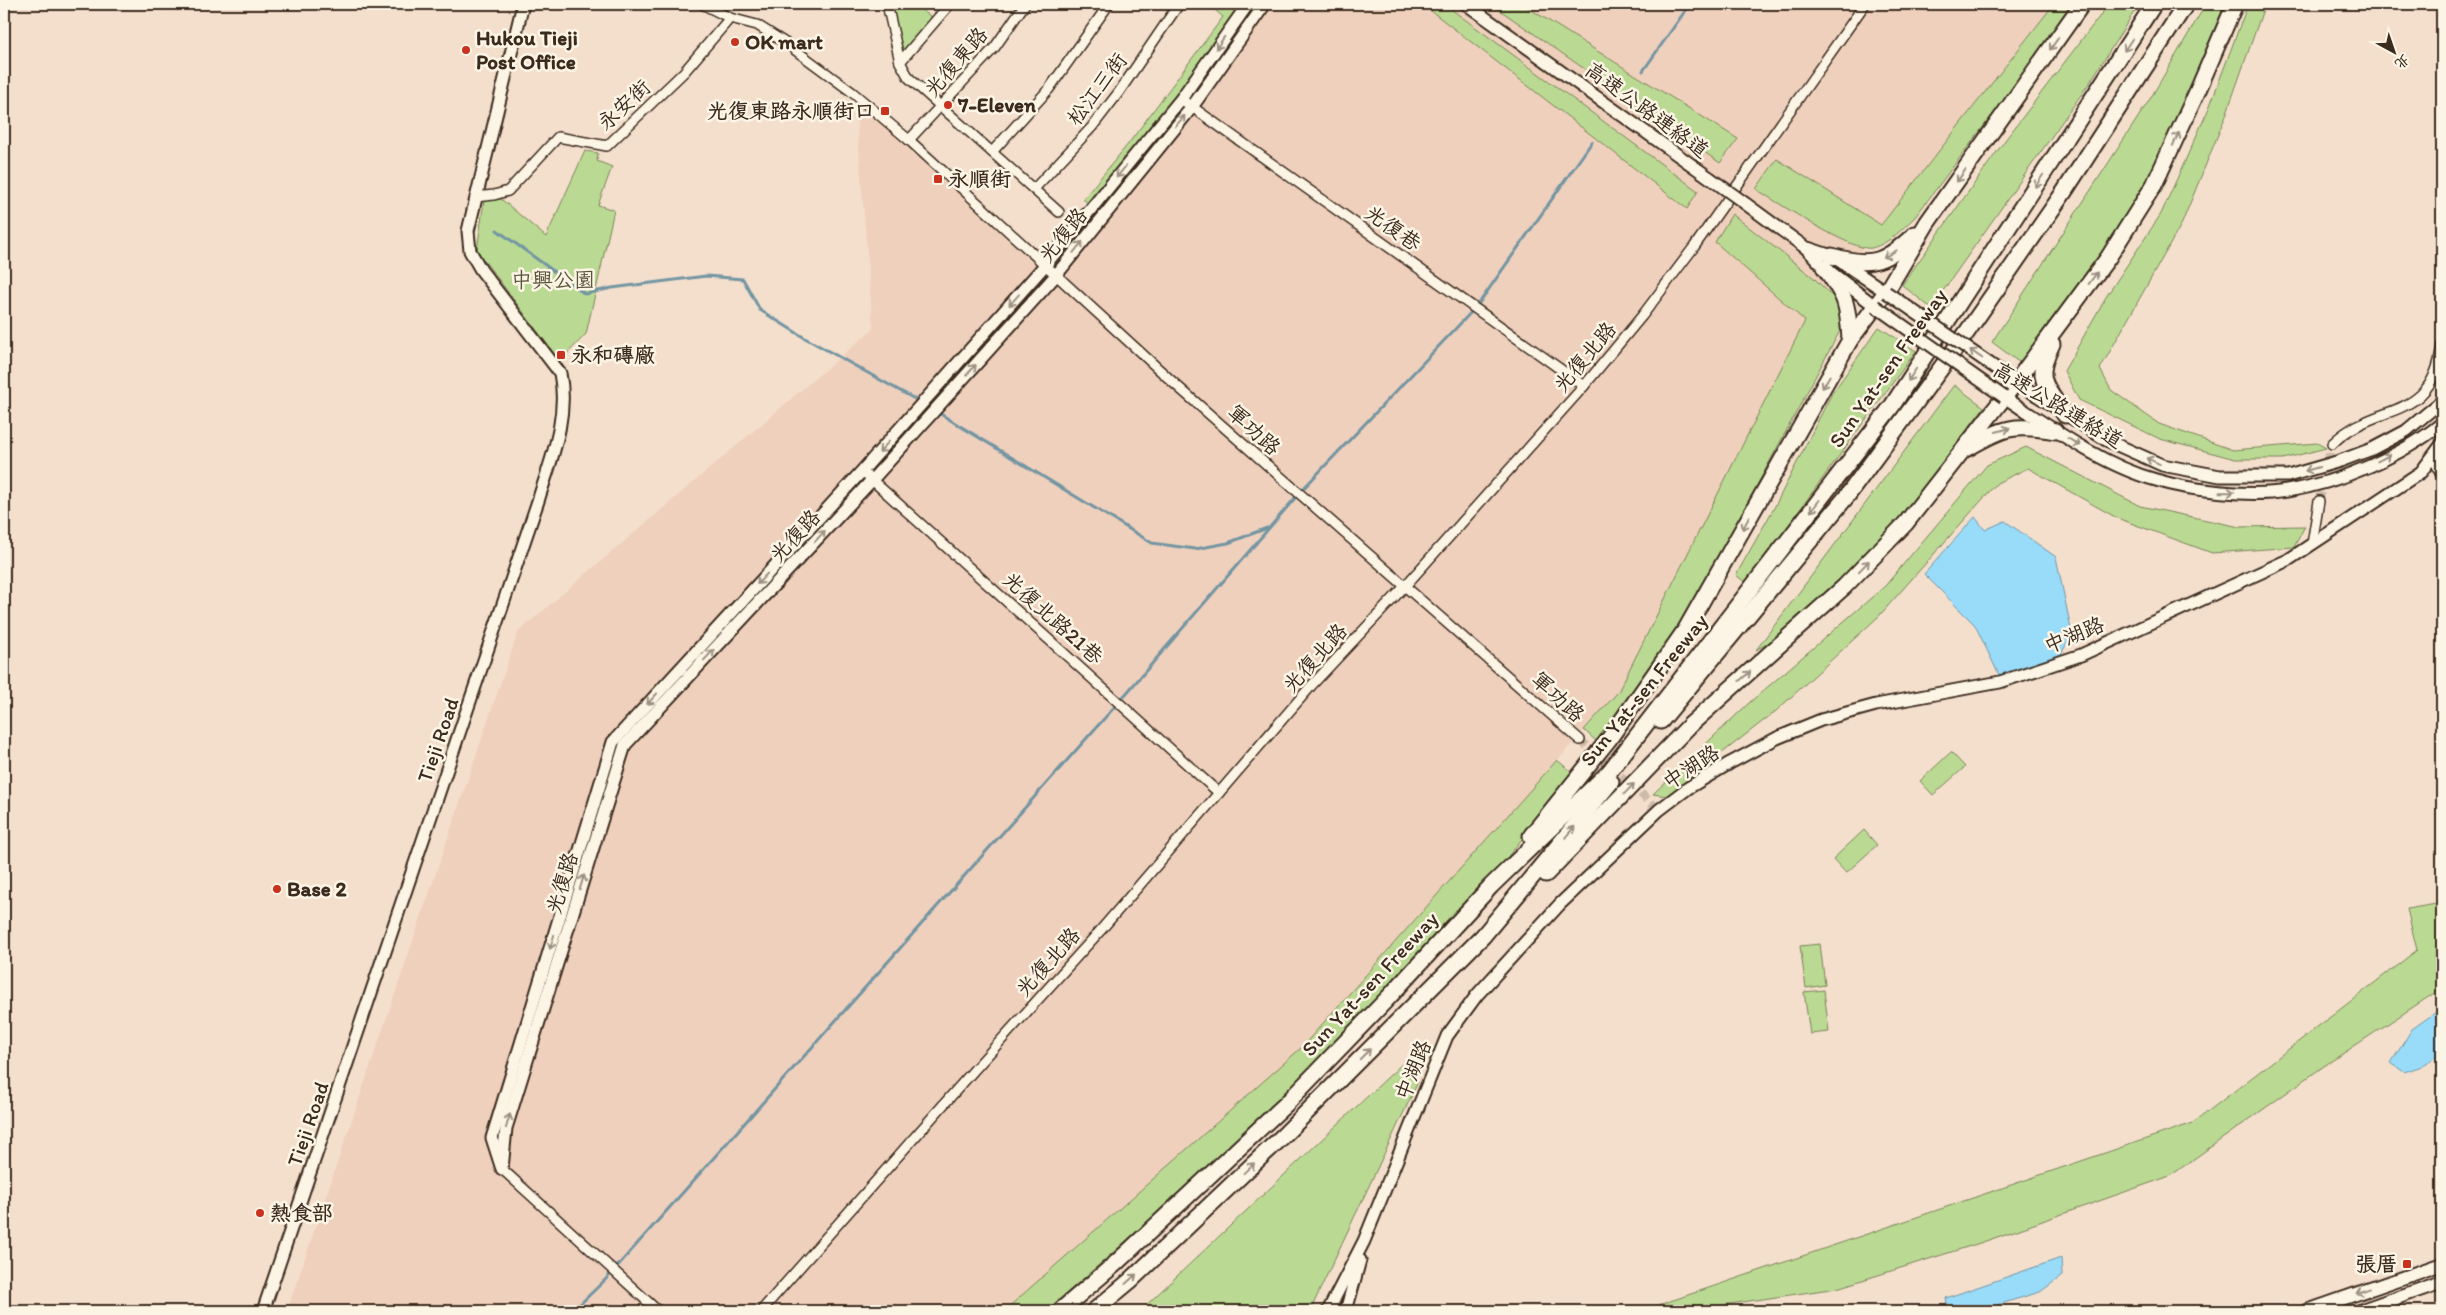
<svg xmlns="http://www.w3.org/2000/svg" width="2446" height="1315" viewBox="0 0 2446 1315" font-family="Itim,'LXGW WenKai TC',sans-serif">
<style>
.built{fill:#efd0bc}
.green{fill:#bada93;stroke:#7a8258}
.water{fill:#98dcfa;stroke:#7395a2}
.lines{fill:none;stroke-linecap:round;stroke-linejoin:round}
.stream{stroke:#7395a2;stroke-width:3}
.street-tunnel{stroke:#cfbbaa;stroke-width:9;stroke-dasharray:9 4.5;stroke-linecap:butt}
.street-casing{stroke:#3b2a1e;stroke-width:12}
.secondary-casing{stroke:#3b2a1e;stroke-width:15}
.primary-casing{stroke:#3b2a1e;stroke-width:16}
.highway-casing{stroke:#3b2a1e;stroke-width:19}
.street{stroke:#fcf5e5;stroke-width:9}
.secondary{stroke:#fcf5e5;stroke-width:11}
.primary{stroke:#fcf5e5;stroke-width:12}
.highway{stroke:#fcf5e5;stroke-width:15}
.secondary-bridge-casing{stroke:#3b2a1e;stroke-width:15;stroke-linecap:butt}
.secondary-bridge{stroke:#fcf5e5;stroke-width:11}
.oneway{stroke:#9c9082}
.poi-dot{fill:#c8321e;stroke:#fcf5e5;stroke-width:2}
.labels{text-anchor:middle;stroke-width:5;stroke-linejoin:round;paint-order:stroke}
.poi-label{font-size:21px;font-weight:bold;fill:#3b2a1e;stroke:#fcf5e5;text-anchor:start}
.street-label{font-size:21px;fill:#3b2a1e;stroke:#fcf5e5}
.park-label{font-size:21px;fill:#5b563b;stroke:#fcf5e5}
</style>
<rect width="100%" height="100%" fill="#f4dfcd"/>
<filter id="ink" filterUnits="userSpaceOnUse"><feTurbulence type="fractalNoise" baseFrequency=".02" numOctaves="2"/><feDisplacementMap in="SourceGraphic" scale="10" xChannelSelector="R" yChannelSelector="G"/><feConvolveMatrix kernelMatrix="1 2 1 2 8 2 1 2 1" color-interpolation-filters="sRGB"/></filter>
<g filter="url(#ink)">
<polygon class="built" points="1262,4 2054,4 1806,321 1618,692 1301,1048 1004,1311 287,1311 518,632 873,329 854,86 1054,266 1191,102"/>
<g class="green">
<polygon points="892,4 912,4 932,17 901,56"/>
<polygon points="1208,4 1246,4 1179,98 1090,205 1083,199 1129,143 1223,17"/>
<polygon points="1422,4 1444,4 1698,191 1687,209"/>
<polygon points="1491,4 1522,4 1738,139 1720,163"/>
<path d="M2054 4H2076L1915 217C1902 229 1890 243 1872 248 1854 253 1775 201 1756 189L1777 159 1881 225Z"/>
<polygon points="2109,4 2139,4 2090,82 1931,308 1902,285 2006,139"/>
<polygon points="2206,4 2225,4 2151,179 2099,261 2020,363 1992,342 2150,99"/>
<polygon points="2248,4 2265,4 2226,115 2182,223 2100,369 2111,390 2159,424 2233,450 2317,443 2326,448 2283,459 2235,459 2160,439 2079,400 2064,371 2106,297 2161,214 2209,108"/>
<polygon points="585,151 598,153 597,161 612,167 598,205 614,210 586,334 560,361 477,251 484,201 501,199 546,237"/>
<polygon points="1732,214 1814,278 1844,308 1841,329 1692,606 1621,713 1597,742 1584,730 1618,692 1805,321 1715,242"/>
<polygon points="1879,327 1916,351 1746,583 1736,575 1774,508 1831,395"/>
<polygon points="1954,385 1984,407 1913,502 1884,535 1786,633 1756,650"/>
<polygon points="2026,447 2140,506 2240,527 2305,526 2294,547 2212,553 2117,518 2028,468 1997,483 1879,616 1776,711 1667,796 1653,794 1749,703 1885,586 1987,465"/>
<polygon points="1951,752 1965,767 1933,795 1920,781"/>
<polygon points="1557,760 1574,774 1449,930 1284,1103 1046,1311 1004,1311 1301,1048"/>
<polygon points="1864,830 1877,845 1846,873 1833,859"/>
<polygon points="2442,903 2442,988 2324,1066 2170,1176 1983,1242 1837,1288 1682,1311 1641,1311 2193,1123 2417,950 2407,909"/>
<polygon points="1820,944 1825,985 1806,988 1800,946"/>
<polygon points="1824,990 1829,1032 1810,1034 1804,992"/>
<polygon points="1405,1061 1418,1082 1310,1311 1140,1311"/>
</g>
<g class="water">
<polygon points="1975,517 1985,530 2005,521 2056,557 2072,634 2060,656 2006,678 1999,675 1975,625 1924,574"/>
<polygon points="2442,1008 2442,1053 2422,1066 2404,1072 2391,1063 2412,1029"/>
<polygon points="2061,1258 2062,1276 2040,1292 1997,1305 1998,1311 1948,1311 1946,1298"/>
</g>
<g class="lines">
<g class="stream">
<polyline points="1643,71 1690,4"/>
<polyline points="497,230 585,294 612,288 706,276 743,279 760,310 805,338 929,407 1152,543 1195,549 1228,543 1267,528"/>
<polyline points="573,1311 606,1279 1118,703 1302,490 1477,306 1592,142"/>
</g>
<g class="street-tunnel">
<polyline points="2319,501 2332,444"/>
<polyline points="1580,740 1659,810"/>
</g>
<g class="street-casing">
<g id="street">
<polyline points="702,4 730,18 757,25 787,44 852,92 909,140 1176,385 1580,740"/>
<polyline points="887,4 900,62 909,78 1059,212"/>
<polyline points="900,62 950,4"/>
<polyline points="1181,99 1584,386"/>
<polyline points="909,140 995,47 1025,4"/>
<polyline points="992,152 1049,89 1109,4"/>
<polyline points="1034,189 1092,127 1119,92 1179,4"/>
<polyline points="475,197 494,195 508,191 558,137 607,146 684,72 730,18"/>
<path d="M2332 444C2376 400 2432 425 2442 345"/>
<polyline points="862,471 1219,793"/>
<polyline points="2312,544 2319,501"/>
<polyline points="502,1169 658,1311"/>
<polyline points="761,1311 975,1069 1100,931 1311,686 1406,585 1584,386 1642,316 1694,247 1865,4"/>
</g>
</g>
<g class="secondary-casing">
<g id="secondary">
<polyline points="1466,4 1710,178"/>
<polyline points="1746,204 1806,248 1824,267 1875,306"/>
<polyline points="1808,248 1832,256 1886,292"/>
<polyline points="2016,382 2106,440 2162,465 2220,476 2288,476 2340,461 2372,449 2406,431 2442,401"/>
<path d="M2004 397C2050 427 2102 465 2156 480 2192 491 2251 497 2287 491 2338 483 2403 456 2442 423"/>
<polyline points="2440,450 2437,463 2442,474"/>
<polyline points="501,1166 492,1138 613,742 862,471 1046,264 1181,99 1248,4"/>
<polyline points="502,1169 506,1128 625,745 872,480 1057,274 1192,107 1265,4"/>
<path d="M263 1311 538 501C551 459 569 418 560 373L481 270 470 251 468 231 523 4"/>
<polyline points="1328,1311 1364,1241 1447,1036 1477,995 1560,904 1659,810 1688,788 1730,763 1777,738 1821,720 1876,705 2000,682 2081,655 2288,560 2421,472 2442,444"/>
<polyline points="1346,1311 1360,1260"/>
</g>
</g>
<g class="primary-casing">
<g id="primary">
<polyline points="2307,1311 2442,1264"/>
<polyline points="2359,1311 2442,1282"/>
</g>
</g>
<g class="highway-casing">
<g id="highway">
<path d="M1832 256C1873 268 1885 262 1915 234"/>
<path d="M1824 267C1846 297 1848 303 1850 340"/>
<path d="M2052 344C2034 379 2045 385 2065 415"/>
<path d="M1968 448C2004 427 2014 424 2055 431"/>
<polyline points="1661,721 1847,496 1958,345 2064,192 2186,4"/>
<polyline points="1531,836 1609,739 1686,629 1850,340 1886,292 1927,223 2082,4"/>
<polyline points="1546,874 1690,725 1844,587 1906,523 2016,382 2108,258 2154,185 2198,90 2235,4"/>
<polyline points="1060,1311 1116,1263 1286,1104 1389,997 1491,886 1609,772 1892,406 2154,4"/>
<polyline points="1094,1311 1131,1280 1282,1137 1483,936 1611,782"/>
</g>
</g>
<use href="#street" class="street"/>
<use href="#secondary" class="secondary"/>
<use href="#primary" class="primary"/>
<use href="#highway" class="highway"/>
<g class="secondary-bridge-casing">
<g id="secondary-bridge">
<polyline points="1710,178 1746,204"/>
<polyline points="1886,292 2016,382"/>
<polyline points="1875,306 2004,397"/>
</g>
</g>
<use href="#secondary-bridge" class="secondary-bridge"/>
</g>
<defs><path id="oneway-shaft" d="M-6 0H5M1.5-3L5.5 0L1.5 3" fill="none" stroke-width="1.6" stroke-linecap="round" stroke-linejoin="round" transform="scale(1.25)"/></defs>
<g class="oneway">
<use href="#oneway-shaft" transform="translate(1220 43) rotate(125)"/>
<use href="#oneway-shaft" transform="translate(2054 44) rotate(125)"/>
<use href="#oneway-shaft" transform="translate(2128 45) rotate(123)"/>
<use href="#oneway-shaft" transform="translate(1180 121) rotate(-49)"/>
<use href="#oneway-shaft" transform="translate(2176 139) rotate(-65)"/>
<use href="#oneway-shaft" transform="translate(1121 172) rotate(129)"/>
<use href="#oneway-shaft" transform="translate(1961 176) rotate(125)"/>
<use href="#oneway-shaft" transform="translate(2039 181) rotate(123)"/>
<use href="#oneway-shaft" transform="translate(1078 247) rotate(-51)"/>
<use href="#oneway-shaft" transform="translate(1890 254) rotate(151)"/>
<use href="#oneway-shaft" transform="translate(2093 278) rotate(-54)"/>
<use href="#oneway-shaft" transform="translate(1014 300) rotate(132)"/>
<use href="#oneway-shaft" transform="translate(1976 354) rotate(-145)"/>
<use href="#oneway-shaft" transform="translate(971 370) rotate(-48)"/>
<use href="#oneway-shaft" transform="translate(1912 375) rotate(123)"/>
<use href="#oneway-shaft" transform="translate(1826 382) rotate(120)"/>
<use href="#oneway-shaft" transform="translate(2003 430) rotate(-16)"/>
<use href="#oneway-shaft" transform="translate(2074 442) rotate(31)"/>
<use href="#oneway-shaft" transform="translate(884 447) rotate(132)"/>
<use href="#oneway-shaft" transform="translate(2384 458) rotate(-27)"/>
<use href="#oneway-shaft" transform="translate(2153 461) rotate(-156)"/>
<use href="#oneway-shaft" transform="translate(2312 469) rotate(164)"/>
<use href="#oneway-shaft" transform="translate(2227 492) rotate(-1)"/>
<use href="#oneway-shaft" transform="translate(1815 506) rotate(127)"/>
<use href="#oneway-shaft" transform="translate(1746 523) rotate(119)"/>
<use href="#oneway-shaft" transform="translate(820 536) rotate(-47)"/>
<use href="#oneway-shaft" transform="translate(1864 566) rotate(-46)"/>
<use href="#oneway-shaft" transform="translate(762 579) rotate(133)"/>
<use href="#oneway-shaft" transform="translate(709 655) rotate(-46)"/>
<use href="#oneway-shaft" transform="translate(1745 676) rotate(-41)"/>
<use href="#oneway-shaft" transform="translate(652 699) rotate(133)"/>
<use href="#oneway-shaft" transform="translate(1629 789) rotate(-46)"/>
<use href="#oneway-shaft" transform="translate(1570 832) rotate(-50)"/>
<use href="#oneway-shaft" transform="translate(582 882) rotate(-73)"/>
<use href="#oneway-shaft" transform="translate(552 942) rotate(107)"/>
<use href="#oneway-shaft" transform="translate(1365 1054) rotate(-45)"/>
<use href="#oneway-shaft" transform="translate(508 1121) rotate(-74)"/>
<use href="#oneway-shaft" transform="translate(1249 1168) rotate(-43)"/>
<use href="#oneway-shaft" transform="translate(1131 1279) rotate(-42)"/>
<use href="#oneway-shaft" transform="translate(2363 1291) rotate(160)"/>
</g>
</g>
<g class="poi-dot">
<circle cx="735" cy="42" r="5"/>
<circle cx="466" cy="50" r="5"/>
<circle cx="948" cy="105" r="5"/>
<rect x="880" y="106" width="10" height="10" rx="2.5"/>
<rect x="933" y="174" width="10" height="10" rx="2.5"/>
<rect x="556" y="350" width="10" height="10" rx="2.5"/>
<circle cx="277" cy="889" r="5"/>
<circle cx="260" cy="1213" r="5"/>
<rect x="2402" y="1259" width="10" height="10" rx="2.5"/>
</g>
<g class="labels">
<g class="poi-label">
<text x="476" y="45">Hukou Tieji<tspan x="476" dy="24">Post Office</tspan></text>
<text x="745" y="49">OK mart</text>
<text x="958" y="112">7-Eleven</text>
<text x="875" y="118" text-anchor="end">光復東路永順街口</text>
<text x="948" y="186">永順街</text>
<text x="571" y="362">永和磚廠</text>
<text x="287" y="896">Base 2</text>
<text x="270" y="1220">熱食部</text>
<text x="2397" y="1271" text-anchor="end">張厝</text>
</g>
<g class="street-label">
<text transform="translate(956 62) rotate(-49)" y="7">光復東路</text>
<text transform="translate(1097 89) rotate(-53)" y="7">松江三街</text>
<text transform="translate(624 105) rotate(-43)" y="7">永安街</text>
<text transform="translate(1647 110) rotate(36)" y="7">高速公路連絡道</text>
<text transform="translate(1393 228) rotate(35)" y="7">光復巷</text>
<text transform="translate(1063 235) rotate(-51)" y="7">光復路</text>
<text transform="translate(1585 357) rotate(-50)" y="7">光復北路</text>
<text transform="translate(1888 368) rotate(-55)" y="7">Sun Yat-sen Freeway</text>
<text transform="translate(2058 405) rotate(31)" y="7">高速公路連絡道</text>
<text transform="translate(1254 430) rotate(42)" y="7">軍功路</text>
<text transform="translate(795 536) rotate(-47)" y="7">光復路</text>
<text transform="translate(1053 618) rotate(42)" y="7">光復北路21巷</text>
<text transform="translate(2074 635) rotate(-22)" y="7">中湖路</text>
<text transform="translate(1315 658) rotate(-48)" y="7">光復北路</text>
<text transform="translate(1644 690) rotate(-51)" y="7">Sun Yat-sen Freeway</text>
<text transform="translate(1558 697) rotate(42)" y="7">軍功路</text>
<text transform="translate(438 740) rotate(-71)" y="7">Tieji Road</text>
<text transform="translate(1691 767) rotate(-33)" y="7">中湖路</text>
<text transform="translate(562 883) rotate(-73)" y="7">光復路</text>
<text transform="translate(1048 962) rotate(-48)" y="7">光復北路</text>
<text transform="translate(1370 984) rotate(-47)" y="7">Sun Yat-sen Freeway</text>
<text transform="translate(1413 1070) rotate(-68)" y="7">中湖路</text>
<text transform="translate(308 1124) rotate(-71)" y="7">Tieji Road</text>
</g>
<g class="park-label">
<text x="553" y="287">中興公園</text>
</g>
</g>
<rect width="2446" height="1315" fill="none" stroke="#fcf5e5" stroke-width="20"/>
<rect x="10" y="10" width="2426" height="1295" fill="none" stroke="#3b2a1e" stroke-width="2" filter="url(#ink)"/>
<g transform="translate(2394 52) rotate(140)" stroke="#fcf5e5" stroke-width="4" paint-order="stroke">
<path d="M0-4L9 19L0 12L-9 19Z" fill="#3b2a1e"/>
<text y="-8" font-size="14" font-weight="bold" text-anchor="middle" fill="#3b2a1e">北</text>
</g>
</svg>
